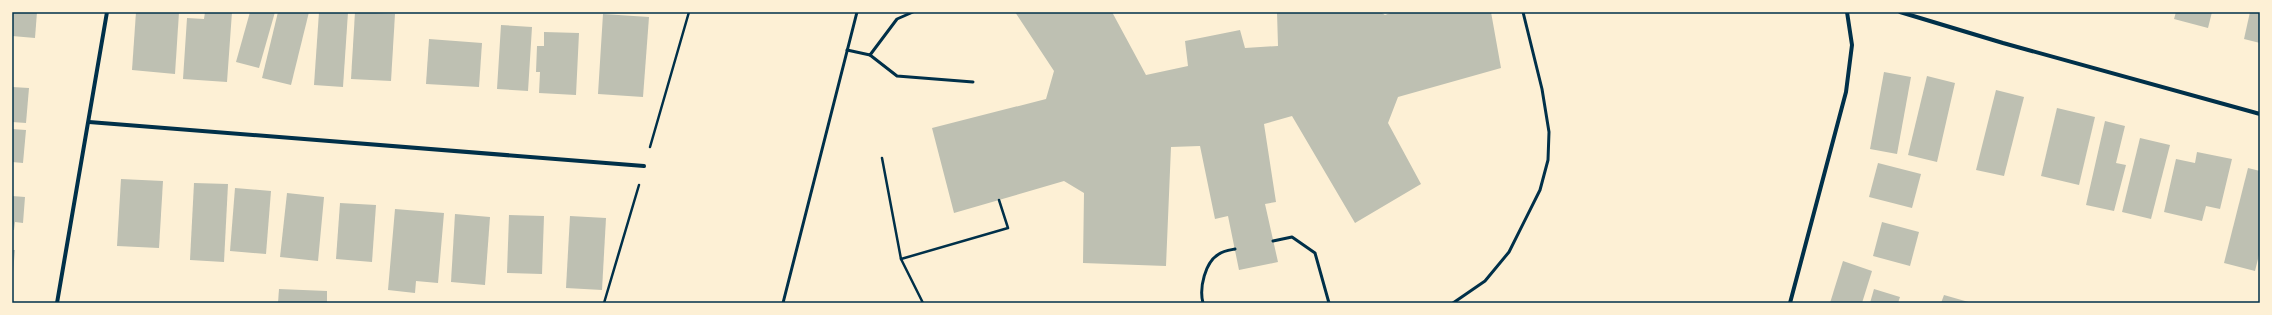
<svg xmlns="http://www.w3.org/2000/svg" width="2272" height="315" viewBox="0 0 2272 315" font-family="'Work Sans',sans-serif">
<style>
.building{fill:#bec0b2}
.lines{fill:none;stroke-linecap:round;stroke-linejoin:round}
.path{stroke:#003049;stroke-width:2.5}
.service{stroke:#003049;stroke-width:3}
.minor{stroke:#003049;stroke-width:4}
.neatline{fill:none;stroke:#003049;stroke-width:1.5}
</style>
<rect width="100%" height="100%" fill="#fdf0d5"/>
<g class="building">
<polygon points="12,12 37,12 35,38 12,36"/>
<polygon points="136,12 179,12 175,74 132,70"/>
<polygon points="205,12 232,12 227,82 183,79 187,18 204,19"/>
<polygon points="250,12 275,12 259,68 236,62"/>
<polygon points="278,12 309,12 291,85 262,78"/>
<polygon points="319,12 348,12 343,87 314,85"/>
<polygon points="355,12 395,14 391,81 351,79"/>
<polygon points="1015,12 1112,12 1146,75 1188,66 1185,41 1240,30 1245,48 1278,46 1277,12 1380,12 1385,15 1393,12 1491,12 1501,68 1398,97 1388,123 1421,184 1355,223 1292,116 1264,124 1276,202 1265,204 1278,262 1239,270 1228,216 1215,219 1200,146 1171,147 1166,266 1083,263 1084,193 1064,181 954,213 932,128 1046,99 1054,71"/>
<polygon points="2176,12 2212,12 2208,28 2174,19"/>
<polygon points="2250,12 2260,12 2260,43 2244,39"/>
<polygon points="603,14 649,17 643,97 598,94"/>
<polygon points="501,25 532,27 528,91 497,89"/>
<polygon points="544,32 579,33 576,95 539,93 540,72 536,72 537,46 544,46"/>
<polygon points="429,39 482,43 479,87 426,84"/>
<polygon points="1884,72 1911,77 1897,154 1870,149"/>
<polygon points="1927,76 1955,83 1937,162 1908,155"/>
<polygon points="12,87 29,88 26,123 12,122"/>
<polygon points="1996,90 2024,97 2004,176 1976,170"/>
<polygon points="2057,108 2095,117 2079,185 2041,176"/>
<polygon points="2105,121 2125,126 2116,163 2126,165 2114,211 2086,205"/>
<polygon points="12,129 26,130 23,163 12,162"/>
<polygon points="2140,138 2170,145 2151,219 2122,212"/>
<polygon points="2197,152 2232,159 2220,209 2206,206 2202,221 2164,212 2176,159 2195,163"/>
<polygon points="1878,163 1921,174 1912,208 1869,197"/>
<polygon points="2248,168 2260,171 2260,251 2255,271 2224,263"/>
<polygon points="121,179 163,181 159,248 117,246"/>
<polygon points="194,183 228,184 224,262 190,260"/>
<polygon points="235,188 271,191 266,254 230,251"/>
<polygon points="287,193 324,197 318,261 280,257"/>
<polygon points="12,196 25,197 23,223 15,222 14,230 12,230"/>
<polygon points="340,203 376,205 372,262 336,259"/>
<polygon points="395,209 444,213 438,283 416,281 415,293 388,290"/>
<polygon points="455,214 490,217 485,285 451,282"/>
<polygon points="509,215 544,216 542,274 507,273"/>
<polygon points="570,216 606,218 602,290 566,288"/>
<polygon points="1882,222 1919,232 1910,266 1873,256"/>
<polygon points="12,250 15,250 13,272 12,271"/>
<polygon points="1843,261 1872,271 1862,303 1830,303"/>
<polygon points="279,289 327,291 327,303 278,303"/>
<polygon points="1874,289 1900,297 1898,303 1870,303"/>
<polygon points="1944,295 1972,303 1941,303"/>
</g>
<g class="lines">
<g class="path">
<polyline points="650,147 689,12"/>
<polyline points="882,158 901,259 923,303"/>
<polyline points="901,259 1008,228 999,200"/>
<polyline points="604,303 639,185"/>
</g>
<g class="service">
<polyline points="847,50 870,55 897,19 913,12"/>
<polyline points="870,55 897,76 973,82"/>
<polyline points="1273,241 1292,237 1315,253 1329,303"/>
<polyline points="783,303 857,12"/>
<path d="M1203 303C1199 288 1205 262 1219 254 1223 251 1230 250 1235 249"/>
<polyline points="1453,303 1485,281 1509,252 1540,190 1548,160 1549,132 1542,89 1523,12"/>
</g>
<g class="minor">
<polyline points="1900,12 2003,43 2260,114"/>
<polyline points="89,122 644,166"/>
<polyline points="57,303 107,12"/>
<polyline points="1790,303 1846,92 1852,45 1847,12"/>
</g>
</g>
<rect width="2272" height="315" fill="none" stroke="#fdf0d5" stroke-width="26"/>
<rect x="13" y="13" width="2246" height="289" class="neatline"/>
</svg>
